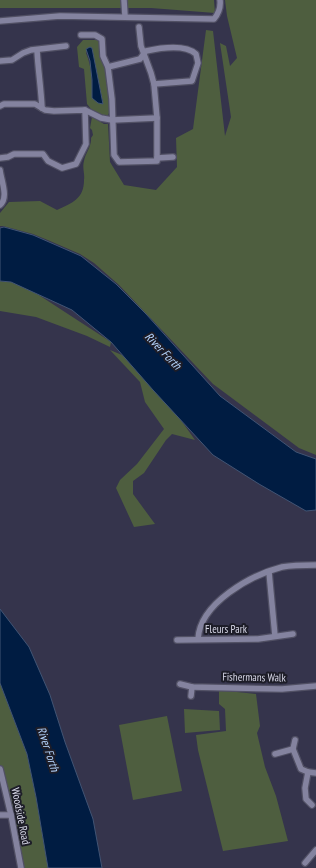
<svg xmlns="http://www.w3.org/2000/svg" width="316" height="868" viewBox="0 0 316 868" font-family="'PT Sans Narrow',sans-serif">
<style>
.green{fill:#4e5e3f;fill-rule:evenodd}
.water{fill:#001c42;stroke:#415474}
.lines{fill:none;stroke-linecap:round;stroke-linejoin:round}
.street-casing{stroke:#515064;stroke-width:8}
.street{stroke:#84839f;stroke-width:5.5}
.labels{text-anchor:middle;stroke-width:4;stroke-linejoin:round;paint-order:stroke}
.street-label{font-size:11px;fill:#d8d8e8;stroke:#1d1d28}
.water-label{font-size:12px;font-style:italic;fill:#b5d5fe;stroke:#1d1d28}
</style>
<rect width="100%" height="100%" fill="#35344c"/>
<g class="green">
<polygon points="0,0 214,0 215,13 151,8 0,8"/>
<path d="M225 0H316V455L299 448 213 384 119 285 94 263 80 254 50 241 33 234 3 226H0V213L9 202 40 201 57 210C72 203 84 199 84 180 85 174 82 168 84 161 85 154 92 146 91 138L93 135 92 130 90 128 92 117 104 124H108L110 162 124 185 156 190 177 167 176 138 193 129 206 30 213 31 225 136 231 117 220 43 226 46 230 66 237 58 227 16Z"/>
<path d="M83 40H100C100 50 99 60 106 68 105 75 107 89 109 95L110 96 109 113 107 117 91 109 87 104 84 69 79 67 77 47ZM90 47 92 49 103 103 92 98C92 82 92 67 86 53Z"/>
<polygon points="0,281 11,282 28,288 111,342 110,347 87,336 36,317 0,311"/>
<polygon points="110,350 122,355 171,406 195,440 172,434 166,440 144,473 133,481 133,494 155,524 134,527 116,488 120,480 137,464 164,429 145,402 140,382"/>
<polygon points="0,683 27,754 36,797 48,868 21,868 0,765"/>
<polygon points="219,690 256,694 260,726 257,733 265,767 276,796 288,841 223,851 198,750 196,735 226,731 225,709 219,704"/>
<polygon points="184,709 219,711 220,730 185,733"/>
<polygon points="167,716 182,791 133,800 119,725"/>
</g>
<g class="water">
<polygon points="90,47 92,48 103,104 98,103 92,98 92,80 90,61 86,49"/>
<polygon points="4,227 33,235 81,256 116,284 146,314 220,396 296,452 316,459 316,510 306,511 259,484 213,455 153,390 111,342 72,310 11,282 0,281 0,228"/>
<polygon points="0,609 29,647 50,695 65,742 93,819 102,868 48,868 36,797 27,754 0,683"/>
</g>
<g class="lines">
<g class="street-casing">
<g id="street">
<polyline points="124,0 125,16"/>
<path d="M0 21 60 16 214 19C219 13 221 8 220 0"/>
<polyline points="81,35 95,35 102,39 103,56 108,67 112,99 114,155 119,162 157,161 157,118 154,84 151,73 141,46 139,27"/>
<path d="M37 50C38 69 41 88 42 108"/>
<polyline points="0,61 12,60 23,53 31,50 66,46"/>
<path d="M108 67 140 59 146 51C160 48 185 44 196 54L198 63 192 81 154 84"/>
<polyline points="0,106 4,104 35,104 45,110 54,111 85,110 101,118 112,120 157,118"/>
<polyline points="0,158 8,157 14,154 43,154 48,161 62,168 76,164 86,144 85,110"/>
<polyline points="157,158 173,157"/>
<path d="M0 170C1 180 9 198 0 205"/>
<polyline points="269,572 275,636"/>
<path d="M198 639C200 603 251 575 282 567 293 565 305 565 316 565"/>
<polyline points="177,640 258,639 293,634"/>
<polyline points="180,684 192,687 282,689 316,686"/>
<polyline points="191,696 192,687"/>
<polyline points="293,749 295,740"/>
<polyline points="275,754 293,749 301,769 308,772 316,773"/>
<polyline points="0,769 11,815 21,868"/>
<polyline points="308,772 305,788 306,799 312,805"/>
<polyline points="0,815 11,815"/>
<polyline points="305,863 316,850"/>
</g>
</g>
<use href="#street" class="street"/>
</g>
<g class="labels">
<g class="street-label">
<text x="226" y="633">Fleurs Park</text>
<text transform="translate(254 677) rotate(1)" y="4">Fishermans Walk</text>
<text transform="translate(21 816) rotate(79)" y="4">Woodside Road</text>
</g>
<g class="water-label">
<text transform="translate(163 351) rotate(46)" y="4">River Forth</text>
<text transform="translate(48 749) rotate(72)" y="4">River Forth</text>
</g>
</g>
</svg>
